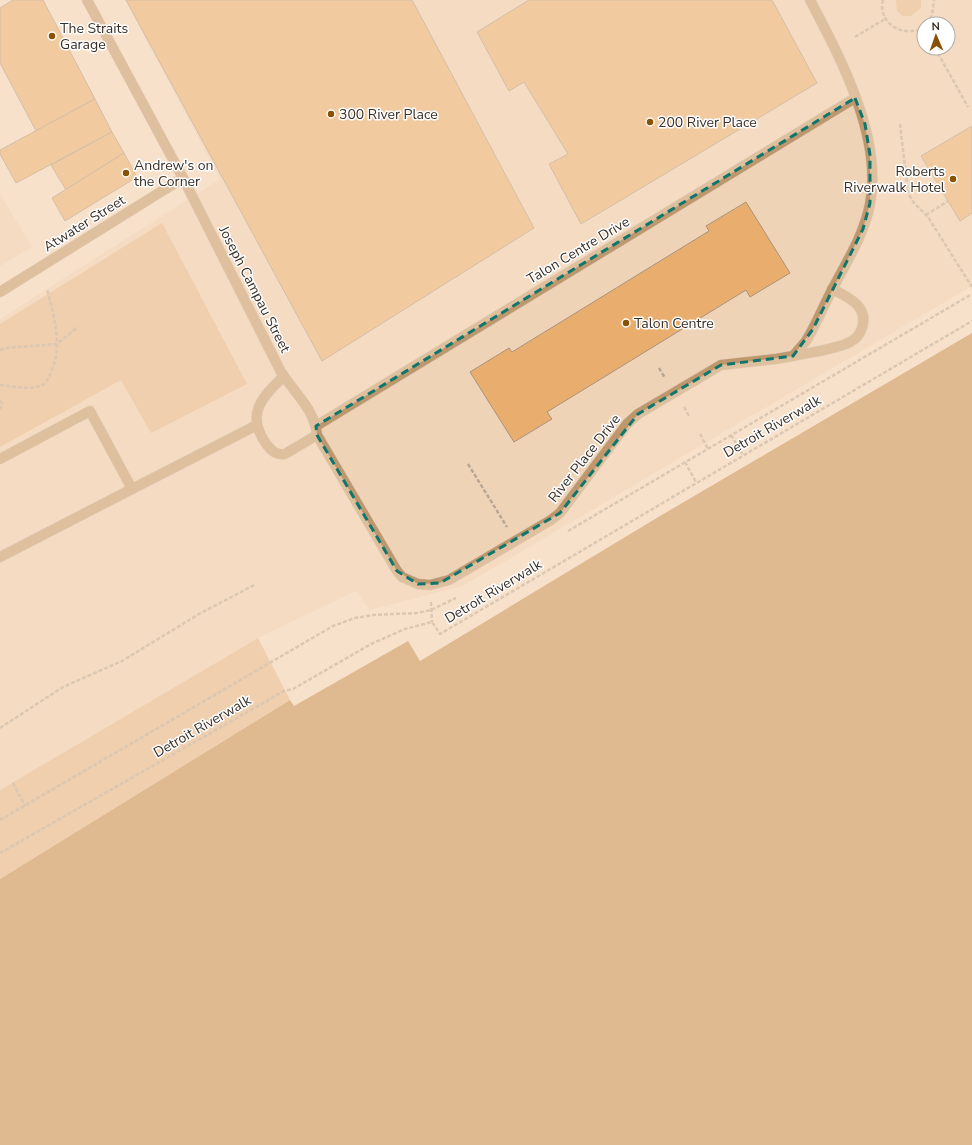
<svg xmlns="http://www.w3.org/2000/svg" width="972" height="1145" viewBox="0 0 972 1145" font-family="'Nunito Sans',sans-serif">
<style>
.built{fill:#efd3b7;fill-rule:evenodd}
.green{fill:#e5b88b}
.water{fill:#c28849}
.building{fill:#e9ad6d;stroke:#a8947f}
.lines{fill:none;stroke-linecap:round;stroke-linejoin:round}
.service-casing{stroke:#d1bdaa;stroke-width:11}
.minor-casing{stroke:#d1bdaa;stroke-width:11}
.path{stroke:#b8a795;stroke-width:2.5;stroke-dasharray:4 2;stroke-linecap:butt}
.service{stroke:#bf976c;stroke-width:10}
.minor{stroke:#bf976c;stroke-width:10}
.marked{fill:none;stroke:#0f766e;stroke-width:3;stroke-dasharray:8 5;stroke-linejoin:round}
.poi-dot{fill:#885200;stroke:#fff;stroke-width:1.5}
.labels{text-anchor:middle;stroke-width:3;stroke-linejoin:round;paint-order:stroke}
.poi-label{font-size:14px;fill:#382f27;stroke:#fff;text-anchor:start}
.street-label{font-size:14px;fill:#382f27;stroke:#fff}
</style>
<rect width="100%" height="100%" fill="#f7e1cb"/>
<g class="built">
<path d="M125 0H972V286L463 586 369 610 356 591 258 638 0 790V319L220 179ZM924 24H948V48H924Z"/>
<polygon points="0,194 32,247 0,266"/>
</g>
<g class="green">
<polygon points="896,0 921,0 921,8 911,16 903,16 897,11"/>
<polygon points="162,223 247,384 151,433 121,380 0,447 0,324"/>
<polygon points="258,638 290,700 0,879 0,790"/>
</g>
<polygon class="water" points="972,333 972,1145 0,1145 0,879 290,700 294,706 408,641 420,661 660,516"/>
<g class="building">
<polygon points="13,0 43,0 95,99 36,131 0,63 0,8"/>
<polygon points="126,0 412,0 534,228 322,361"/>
<polygon points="529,0 772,0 817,83 581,224 549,164 568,154 524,82 509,91 477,32"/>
<polygon points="95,99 112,132 16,183 0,154 0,150"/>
<polygon points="972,126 972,213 960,221 921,156"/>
<polygon points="112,132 124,153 66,190 51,165"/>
<polygon points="124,153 137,177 65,221 52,198"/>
<polygon points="746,202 790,273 750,297 746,290 547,412 552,419 514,442 470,372 509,348 512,352 709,231 706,226"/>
</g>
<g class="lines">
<g class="service-casing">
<g id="service">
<path d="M284 376C261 398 245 415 267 445 272 451 276 455 285 454L317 435"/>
<polyline points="0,459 90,411 132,489 0,557"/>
<polyline points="132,489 257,425"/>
</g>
</g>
<g class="minor-casing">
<g id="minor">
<path d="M87 0 183 178 281 372C294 392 315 410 317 435L397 571 402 577 418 584 430 585 449 580 551 520 560 513 627 424 638 414 721 365 776 359 793 356 806 341C816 325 823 307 832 290 847 261 864 235 870 204 883 137 840 57 810 0"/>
<polyline points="0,292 183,178"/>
<path d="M793 356C811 352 834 350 850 342 856 339 860 334 862 328 869 306 848 297 832 289"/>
<polyline points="316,426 855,98"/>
</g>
</g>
<g class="path">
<path d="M883 0C877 24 905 39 924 27"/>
<polyline points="927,24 932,15 934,0"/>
<polyline points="855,37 885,19"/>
<polyline points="935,48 968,107"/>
<polyline points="900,124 908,193 914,203 928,217 972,287"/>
<polyline points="926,215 948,201"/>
<polyline points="0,350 6,348 57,344 78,327"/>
<polyline points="659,368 665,378"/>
<path d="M0 385C13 386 27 390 40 386 46 384 49 378 51 372 63 345 54 316 47 289"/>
<polyline points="0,401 2,403 0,410"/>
<polyline points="684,407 689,416"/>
<polyline points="700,434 708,449"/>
<polyline points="731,435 743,455"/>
<polyline points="685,462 696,482"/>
<polyline points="468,464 507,527"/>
<polyline points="568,531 972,294"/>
<polyline points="431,602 432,622"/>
<polyline points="0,728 63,687 122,661 199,614 256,584"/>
<polyline points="13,783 25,806"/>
<polyline points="0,820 333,626 355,618 373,615 417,613 431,610 456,598"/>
<polyline points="0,853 284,691 293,689 371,644 405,629 432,622 440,634 972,321"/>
</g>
<use href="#service" class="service"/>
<use href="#minor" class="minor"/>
</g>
<path d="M0 0H972V1145H0ZM855 98 865 124 870 155V203L863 229 813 329 793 356 721 365 638 414 560 513 440 583 418 584 397 571 317 435 316 426Z" fill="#f7e1cb" fill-opacity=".55" fill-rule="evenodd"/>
<path class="marked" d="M855 98 865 124 870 155V203L863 229 813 329 793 356 721 365 638 414 560 513 440 583 418 584 397 571 317 435 316 426Z"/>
<g class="poi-dot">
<circle cx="52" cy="36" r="4"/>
<circle cx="331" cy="114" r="4"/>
<circle cx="650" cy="122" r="4"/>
<circle cx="126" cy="173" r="4"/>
<circle cx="953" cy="179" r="4"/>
<circle cx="626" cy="323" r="4"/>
</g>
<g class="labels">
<g class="poi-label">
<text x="60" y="33">The Straits<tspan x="60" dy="16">Garage</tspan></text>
<text x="339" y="119">300 River Place</text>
<text x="658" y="127">200 River Place</text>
<text x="134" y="170">Andrew's on<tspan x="134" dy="16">the Corner</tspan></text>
<text x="945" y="176" text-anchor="end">Roberts<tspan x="945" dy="16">Riverwalk Hotel</tspan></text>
<text x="634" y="328">Talon Centre</text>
</g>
<g class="street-label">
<text transform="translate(84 223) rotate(-32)" y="5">Atwater Street</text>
<text transform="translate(578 250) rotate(-31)" y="5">Talon Centre Drive</text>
<text transform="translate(255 289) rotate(63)" y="5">Joseph Campau Street</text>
<text transform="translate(772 426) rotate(-30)" y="5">Detroit Riverwalk</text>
<text transform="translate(584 458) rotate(-52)" y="5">River Place Drive</text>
<text transform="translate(493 591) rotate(-31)" y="5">Detroit Riverwalk</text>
<text transform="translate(202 726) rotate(-30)" y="5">Detroit Riverwalk</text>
</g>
</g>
<g transform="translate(936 36) rotate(358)"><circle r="19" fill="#ffffff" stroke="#afaca9"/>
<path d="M0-3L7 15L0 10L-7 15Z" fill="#885200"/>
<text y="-6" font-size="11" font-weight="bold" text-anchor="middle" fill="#382f27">N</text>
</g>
</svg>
